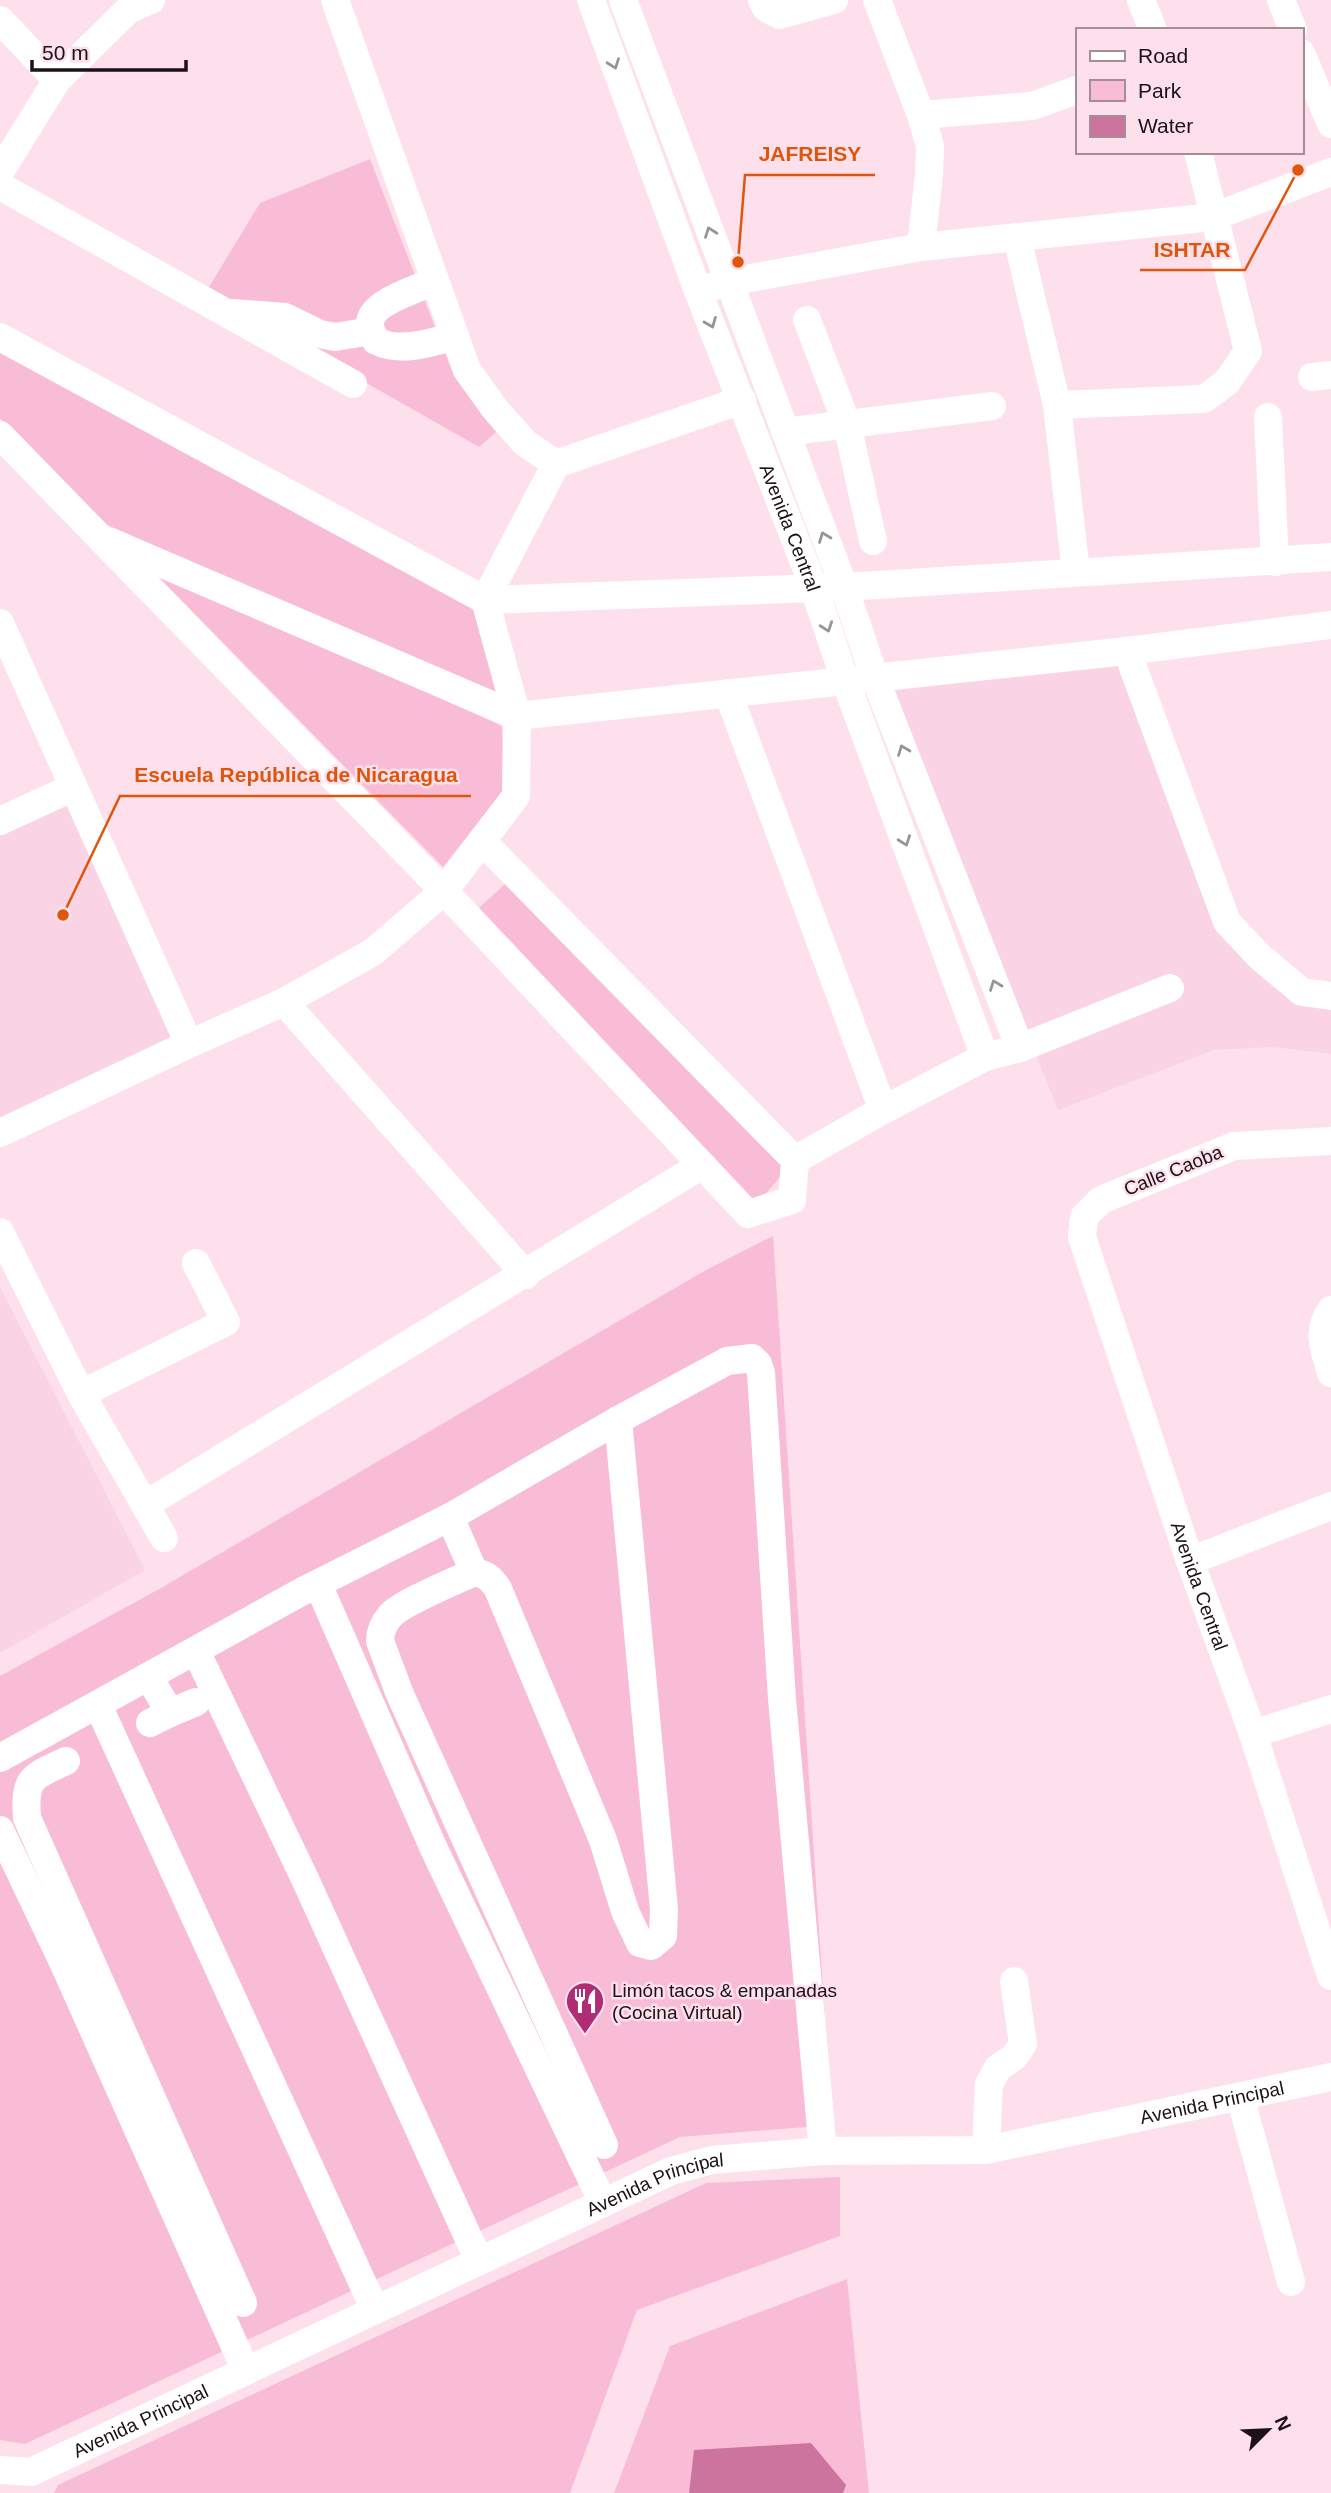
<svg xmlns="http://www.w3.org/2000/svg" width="1331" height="2493" viewBox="0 0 1331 2493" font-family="Arial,sans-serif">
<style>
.built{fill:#fad4e4}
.green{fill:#f9bcd6}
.water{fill:#cc749d}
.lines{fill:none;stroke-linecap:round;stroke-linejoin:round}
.minor{stroke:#fff;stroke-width:28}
.oneway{stroke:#989496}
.labels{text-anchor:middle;stroke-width:5;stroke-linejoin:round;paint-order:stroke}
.street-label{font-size:19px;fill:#1b1116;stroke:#fee0ec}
.poi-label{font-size:19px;fill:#1b1116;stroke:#fee0ec;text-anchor:start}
.leader{fill:none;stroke:#de550c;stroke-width:2.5}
.callout-dot{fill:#de550c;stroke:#fee0ec;stroke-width:2.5}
.callout-label{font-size:21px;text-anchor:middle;font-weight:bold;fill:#de550c;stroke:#fee0ec;stroke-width:5;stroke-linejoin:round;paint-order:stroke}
</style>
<rect width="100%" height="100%" fill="#fee0ec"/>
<g class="built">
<polygon points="1120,663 1217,927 1331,1006 1331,1054 1273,1047 1214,1050 1058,1110 890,691"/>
<polygon points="63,792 189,1044 0,1133 0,821"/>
<polygon points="0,1287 145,1570 0,1653"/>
</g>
<g class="green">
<polygon points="370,159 454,376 496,432 479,447 206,292 260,203"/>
<polygon points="0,348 475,610 498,697 103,523 0,418"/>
<polygon points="151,569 502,726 505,788 443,867"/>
<polygon points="505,884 795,1160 748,1214 469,917"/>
<polygon points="773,1236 832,2125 680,2137 25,2444 0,2440 0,1676 161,1588 706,1270"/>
<polygon points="840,2177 840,2236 637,2310 570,2493 54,2493 58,2485 706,2183"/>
<polygon points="847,2279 869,2493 614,2493 670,2346"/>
</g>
<polygon class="water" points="811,2443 846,2485 843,2493 689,2493 694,2450"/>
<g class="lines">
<g class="minor">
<polyline points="335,0 467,370 495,409 525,443 556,464"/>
<path id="s1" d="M591 0 698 291 814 588 845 680 985 1057"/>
<polyline points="623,0 844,587 875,678 1020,1048"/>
<polyline points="762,0 766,8 779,15 834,0"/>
<polyline points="877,0 921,115 930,146 929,175 921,247"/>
<polyline points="1141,0 1153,30"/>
<polyline points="1281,0 1293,30"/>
<polyline points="0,20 57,80"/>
<polyline points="1301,53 1331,124"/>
<polyline points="921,115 1032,106 1077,90"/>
<polyline points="0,172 57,80 128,10 151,0"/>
<polyline points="0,186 353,384"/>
<polyline points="1017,238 1057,405 1076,572"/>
<path d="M435 281C417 289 368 303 370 325 370 331 374 336 376 341 401 353 430 343 455 336"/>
<polyline points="711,287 729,282 921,247 1213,217 1331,172"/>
<polyline points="233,313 285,317 320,334 335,337 371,331"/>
<polyline points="807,320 847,424 873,541"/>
<polyline points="0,337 485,600 844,587 1331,557"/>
<polyline points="1312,377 1331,375"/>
<polyline points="1057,405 1204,399 1227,382 1248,351 1198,152"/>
<polyline points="1268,417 1275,562"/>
<polyline points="785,432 992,406"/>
<polyline points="0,435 444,891 748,1214 792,1200 795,1160 482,841"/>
<polyline points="111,542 517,716 1127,651 1331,625"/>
<polyline points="0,623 189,1044"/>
<polyline points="1127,651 1227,922 1260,957 1302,992 1331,996"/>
<polyline points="728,693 883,1110"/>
<polyline points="0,821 72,788"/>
<polyline points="284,1002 526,1275"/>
<polyline points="0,1133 189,1044 284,1002 373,952 444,891 516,796 517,716 485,600 556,464 742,400"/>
<path id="s2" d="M1331 1141 1234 1146 1101 1200 1084 1217 1082 1237 1190 1561 1253 1734 1331 1976"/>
<polyline points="795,1160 883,1110 985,1057 1020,1048 1170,988"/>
<polyline points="0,1232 81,1394 164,1538"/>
<path d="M1331 1310C1316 1331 1324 1349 1331 1373"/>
<polyline points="81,1394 226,1322 196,1263"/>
<polyline points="145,1505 702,1165"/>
<polyline points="450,1517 618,1420 727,1361 752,1358 758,1364 761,1373 782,1699 823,2151"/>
<polyline points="1190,1561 1331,1506"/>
<path d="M474 1572C455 1581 401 1603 390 1616 384 1623 380 1632 380 1641L399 1692 604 2145"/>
<polyline points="318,1584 434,1849 603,2203"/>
<polyline points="196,1651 305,1879 479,2261"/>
<polyline points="149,1677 170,1713 150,1723"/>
<polyline points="98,1705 375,2310"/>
<polyline points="170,1713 196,1702"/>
<polyline points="1253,1734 1331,1709"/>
<path d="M0 1758 303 1591 450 1517 474 1572C486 1574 491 1578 498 1589L603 1840 625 1911 640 1943 651 1946 663 1936 664 1909 618 1420"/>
<path d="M66 1761C32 1777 24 1777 27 1818L243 2303"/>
<polyline points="0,1830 63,1962 246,2371"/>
<polyline points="1240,2096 1291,2282"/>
<polyline points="986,2150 989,2084 998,2068 1014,2057 1023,2044 1014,1981"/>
<path id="s3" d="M0 2470 31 2472 671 2171 712 2160 823 2151 986 2150 1331 2077"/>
</g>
</g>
<defs><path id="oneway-chevron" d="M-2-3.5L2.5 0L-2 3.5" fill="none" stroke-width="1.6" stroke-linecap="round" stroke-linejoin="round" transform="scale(1.75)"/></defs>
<g class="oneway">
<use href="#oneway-chevron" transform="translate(614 64) rotate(70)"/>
<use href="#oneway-chevron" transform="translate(710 232) rotate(-110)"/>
<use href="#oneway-chevron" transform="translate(711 323) rotate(68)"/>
<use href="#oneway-chevron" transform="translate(824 537) rotate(-111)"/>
<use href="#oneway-chevron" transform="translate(827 627) rotate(71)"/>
<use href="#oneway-chevron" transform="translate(903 750) rotate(-111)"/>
<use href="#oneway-chevron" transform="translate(905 841) rotate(70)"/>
<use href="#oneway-chevron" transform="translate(995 985) rotate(-111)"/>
</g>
<defs>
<g id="restaurant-pin" transform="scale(2.0125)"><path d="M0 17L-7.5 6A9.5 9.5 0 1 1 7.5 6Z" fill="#b02c75" stroke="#fee0ec"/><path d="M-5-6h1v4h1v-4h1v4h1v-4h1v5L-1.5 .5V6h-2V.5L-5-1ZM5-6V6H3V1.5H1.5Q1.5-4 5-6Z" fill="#fff"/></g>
</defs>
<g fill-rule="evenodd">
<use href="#restaurant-pin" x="585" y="2001"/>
</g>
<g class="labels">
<g class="street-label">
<text dy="7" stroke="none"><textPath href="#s1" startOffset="564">Avenida Central</textPath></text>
<text transform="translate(1173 1170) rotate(-22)" y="7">Calle Caoba</text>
<text dy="7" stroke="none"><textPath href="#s2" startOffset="653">Avenida Central</textPath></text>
<text dy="7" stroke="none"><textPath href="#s3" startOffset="1286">Avenida Principal</textPath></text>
<text dy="7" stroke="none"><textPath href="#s3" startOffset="719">Avenida Principal</textPath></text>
<text dy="7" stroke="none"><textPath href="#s3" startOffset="152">Avenida Principal</textPath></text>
</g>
<g class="poi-label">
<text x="612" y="1997">Limón tacos &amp; empanadas<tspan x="612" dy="22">(Cocina Virtual)</tspan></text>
</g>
</g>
<path class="leader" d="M738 262L745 175H875M1298 170L1245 270H1140M63 915L120 796H471"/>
<g class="callout-dot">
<circle cx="738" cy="262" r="7"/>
<circle cx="1298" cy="170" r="7"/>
<circle cx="63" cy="915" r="7"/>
</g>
<g class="callout-label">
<text x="810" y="161">JAFREISY</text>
<text x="1192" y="257">ISHTAR</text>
<text x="296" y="782">Escuela República de Nicaragua</text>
</g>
<rect x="1076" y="28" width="228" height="126" fill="#fee0ec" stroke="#a38d96" stroke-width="2"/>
<rect x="1090" y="51" width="35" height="10" fill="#ffffff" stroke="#a38d96" stroke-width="2"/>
<text x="1138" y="63" font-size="21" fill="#1b1116">Road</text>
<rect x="1090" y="80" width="35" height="21" fill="#f9bcd6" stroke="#a38d96" stroke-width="2"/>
<text x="1138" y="98" font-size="21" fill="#1b1116">Park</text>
<rect x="1090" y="116" width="35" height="21" fill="#cc749d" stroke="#a38d96" stroke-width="2"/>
<text x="1138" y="133" font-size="21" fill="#1b1116">Water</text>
<g transform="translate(1268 2430) rotate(66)" stroke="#fee0ec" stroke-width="5" paint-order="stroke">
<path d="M0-5L12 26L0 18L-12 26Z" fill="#1b1116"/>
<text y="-10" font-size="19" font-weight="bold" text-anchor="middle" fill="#1b1116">N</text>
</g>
<path d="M32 60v10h154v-10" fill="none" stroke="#1b1116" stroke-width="3.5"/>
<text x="42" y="60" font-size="21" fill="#1b1116" stroke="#fee0ec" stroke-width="5" paint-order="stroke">50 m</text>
</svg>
